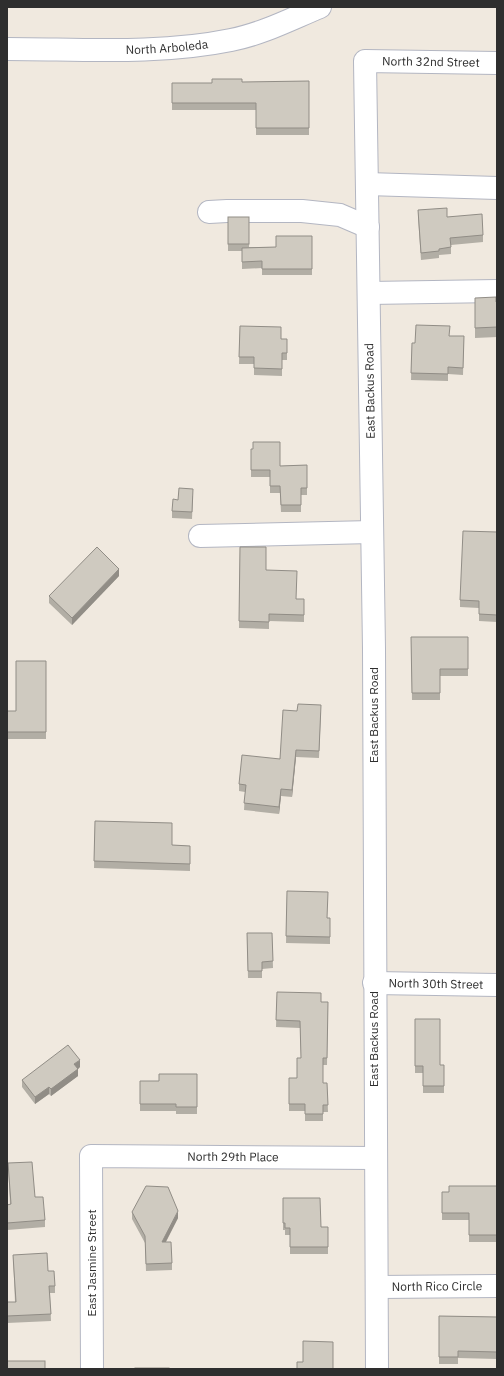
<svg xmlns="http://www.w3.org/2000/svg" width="504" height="1376" viewBox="0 0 504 1376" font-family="'IBM Plex Sans',sans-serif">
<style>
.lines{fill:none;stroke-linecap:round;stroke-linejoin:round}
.minor-casing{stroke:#b3b6c2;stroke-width:24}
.minor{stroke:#fff;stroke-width:22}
.wall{fill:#b2aea5}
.shaded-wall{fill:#918d86}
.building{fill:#cfcac0;stroke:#918d86}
.labels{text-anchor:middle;stroke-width:4;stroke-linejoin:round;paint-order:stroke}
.street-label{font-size:12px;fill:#2e2e2e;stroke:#fff}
</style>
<rect width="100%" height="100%" fill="#f0e9df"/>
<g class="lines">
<g class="minor-casing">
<g id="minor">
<path id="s1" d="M7 49C81 49 158 55 231 40 262 34 291 19 320 7"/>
<polyline points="367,184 497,188"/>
<polyline points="209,212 227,211 302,211 340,215 368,227"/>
<polyline points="369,293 497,291"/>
<polyline points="200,536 372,532"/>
<path id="s2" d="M374 983 497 985"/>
<path id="s3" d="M378 1287 497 1286"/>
<path id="s4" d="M92 1369 91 1156 375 1158"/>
<path id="s5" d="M377 1369 374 649 365 61 497 63"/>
</g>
</g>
<use href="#minor" class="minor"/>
</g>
<g class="wall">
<polygon points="309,81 309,135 256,135 256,110 172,110 172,83 212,83"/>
<polygon points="418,210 447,217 483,235 483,242 451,245 451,254 439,255 439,258 421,260 418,217"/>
<polygon points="228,217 249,217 249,247 276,247 312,236 312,275 262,275 262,268 242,269 242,251 228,251"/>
<polygon points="475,298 497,302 497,337 475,338"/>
<polygon points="240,326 281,339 287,339 287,360 282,360 282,376 254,375 254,364 239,364"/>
<polygon points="450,336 464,336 463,375 448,374 448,381 411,380 412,343 415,343"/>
<polygon points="251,449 280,466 307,465 307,495 301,495 301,512 281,512 280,493 270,493 270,477 251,477"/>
<polygon points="193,496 192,519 172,518 172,511 178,500"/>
<polygon points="497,532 497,622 479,621 479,608 460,607 460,600"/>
<polygon points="240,547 296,599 304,599 304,622 269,621 269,629 239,628"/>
<polygon points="119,576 72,625 49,603 49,596"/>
<polygon points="411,637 468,637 468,676 440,676 440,700 412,700"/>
<polygon points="46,661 46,739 7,739 7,711 16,711"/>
<polygon points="321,712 319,758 296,757 292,797 281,796 279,814 244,810 245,792 239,791 239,784 280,759"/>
<polygon points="95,821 172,845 190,846 190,871 94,868"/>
<polygon points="287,891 327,918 330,918 330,944 286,943"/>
<polygon points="247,933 272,933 273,968 262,969 262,978 248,978"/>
<polygon points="277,992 321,1002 328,1002 327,1065 323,1065 323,1083 327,1083 328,1112 323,1112 323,1121 305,1121 305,1111 289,1111 289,1078 297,1078 301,1058 300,1028 276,1027"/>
<polygon points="415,1019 440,1065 444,1065 444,1093 423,1093 423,1073 415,1073"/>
<polygon points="80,1067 78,1069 78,1076 51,1096 49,1094 35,1104 22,1087 22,1080"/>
<polygon points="197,1074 197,1114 176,1114 176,1111 140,1111 140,1081 159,1081"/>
<polygon points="8,1163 35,1197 45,1220 45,1227 7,1230 7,1205 10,1204"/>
<polygon points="497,1186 497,1242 469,1242 469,1220 442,1220 442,1192 449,1192"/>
<polygon points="283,1198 321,1227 328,1227 328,1254 290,1254 290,1235 285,1235 285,1230 283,1230"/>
<polygon points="132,1212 178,1218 166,1242 172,1263 172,1270 146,1271 145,1243 132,1219"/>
<polygon points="13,1255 48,1271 55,1286 55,1293 50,1293 51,1321 7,1323 7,1302 15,1302"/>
<polygon points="439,1316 497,1317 497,1359 458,1358 458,1364 439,1364"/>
</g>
<g class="shaded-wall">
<polygon points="119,569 119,576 72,625 72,618"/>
<polygon points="296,750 296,757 292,797 292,790"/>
<polygon points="281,789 281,796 279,814 279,807"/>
<polygon points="80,1060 80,1067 78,1069 78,1076 51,1096 51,1089 74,1064"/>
<polygon points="49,1087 49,1094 35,1104 35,1097"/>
<polygon points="178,1211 178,1218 162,1249 162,1242"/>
</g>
<g class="building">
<polygon points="212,79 242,79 242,82 309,81 309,128 256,128 256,103 172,103 172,83 212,83"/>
<polygon points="447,208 447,217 482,214 483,235 450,238 451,247 439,249 439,251 421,253 418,210"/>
<rect x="228" y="217" width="21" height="27"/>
<polygon points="276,236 312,236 312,269 262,269 262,261 242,262 242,248 276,247"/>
<polygon points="496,297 496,302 497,302 497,327 475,328 475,298"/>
<polygon points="416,325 450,326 449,336 464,336 463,368 448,367 448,374 411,373 412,343 415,343"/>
<polygon points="240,326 281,327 281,339 287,339 287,353 282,353 282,369 254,368 254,357 239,357"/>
<polygon points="253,442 280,442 280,466 307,465 307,488 301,488 301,505 281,505 280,486 270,486 270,470 251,470 251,449 253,449"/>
<polygon points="179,488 193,489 192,512 172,511 173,499 178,500"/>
<polygon points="463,531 497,532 497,615 479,614 479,601 460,600"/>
<polygon points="97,547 119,569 72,618 49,596"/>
<polygon points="240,547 266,547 266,570 297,571 296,599 304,599 304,615 269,614 269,622 239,621"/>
<polygon points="411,637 468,637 468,669 440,669 440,693 412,693"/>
<polygon points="16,661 46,661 46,732 7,732 7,711 16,711"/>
<polygon points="298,704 321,705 319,751 296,750 292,790 281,789 279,807 244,803 246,785 239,784 242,755 280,759 283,710 297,711"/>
<polygon points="95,821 172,823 172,845 190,846 190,864 94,861"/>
<polygon points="287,891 328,892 327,918 330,918 330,937 286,936"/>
<polygon points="247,933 272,933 273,961 262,962 262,971 248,971"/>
<polygon points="277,992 321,993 321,1002 328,1002 327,1058 323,1058 323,1083 327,1083 328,1105 323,1105 323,1114 305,1114 305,1104 289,1104 289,1078 297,1078 297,1058 301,1058 300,1021 276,1020"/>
<polygon points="415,1019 440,1019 440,1065 444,1065 444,1086 423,1086 423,1066 415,1066"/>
<polygon points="68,1045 80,1060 74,1064 78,1069 51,1089 49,1087 35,1097 22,1080"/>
<polygon points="159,1074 197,1074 197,1107 176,1107 176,1104 140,1104 140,1081 159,1081"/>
<polygon points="32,1162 35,1197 43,1197 45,1220 7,1223 7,1205 11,1204 8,1163"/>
<polygon points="146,1186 168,1187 178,1211 162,1242 171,1242 172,1263 146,1264 145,1236 132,1212"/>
<polygon points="449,1186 497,1186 497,1235 469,1235 469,1213 442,1213 442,1192 449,1192"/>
<polygon points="283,1198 320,1198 321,1227 328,1227 328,1247 290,1247 290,1228 285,1228 285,1223 283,1223"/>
<polygon points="47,1253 48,1271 54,1271 55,1286 49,1286 51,1314 7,1316 7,1302 16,1302 13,1255"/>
<polygon points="439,1316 497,1317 497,1352 458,1351 458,1357 439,1357"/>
<polygon points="303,1341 333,1342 333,1369 297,1369 297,1362 303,1362"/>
<rect x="7" y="1361" width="38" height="8"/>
<rect x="135" y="1368" width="34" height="1"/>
</g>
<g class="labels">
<g class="street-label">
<text dy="4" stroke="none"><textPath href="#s1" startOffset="160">North Arboleda</textPath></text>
<text dy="4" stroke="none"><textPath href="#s5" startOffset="1374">North 32nd Street</textPath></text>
<text transform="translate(370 391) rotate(-91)" y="4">East Backus Road</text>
<text transform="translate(374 715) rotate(-90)" y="4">East Backus Road</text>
<text dy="4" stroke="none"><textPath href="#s2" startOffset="62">North 30th Street</textPath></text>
<text transform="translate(374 1039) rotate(-90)" y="4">East Backus Road</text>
<text dy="4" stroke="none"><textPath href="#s4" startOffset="355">North 29th Place</textPath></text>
<text transform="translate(92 1263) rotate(-90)" y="4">East Jasmine Street</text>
<text dy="4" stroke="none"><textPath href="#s3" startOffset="59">North Rico Circle</textPath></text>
</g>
</g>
<rect width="504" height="1376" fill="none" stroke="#2e2e2e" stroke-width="16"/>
</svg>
